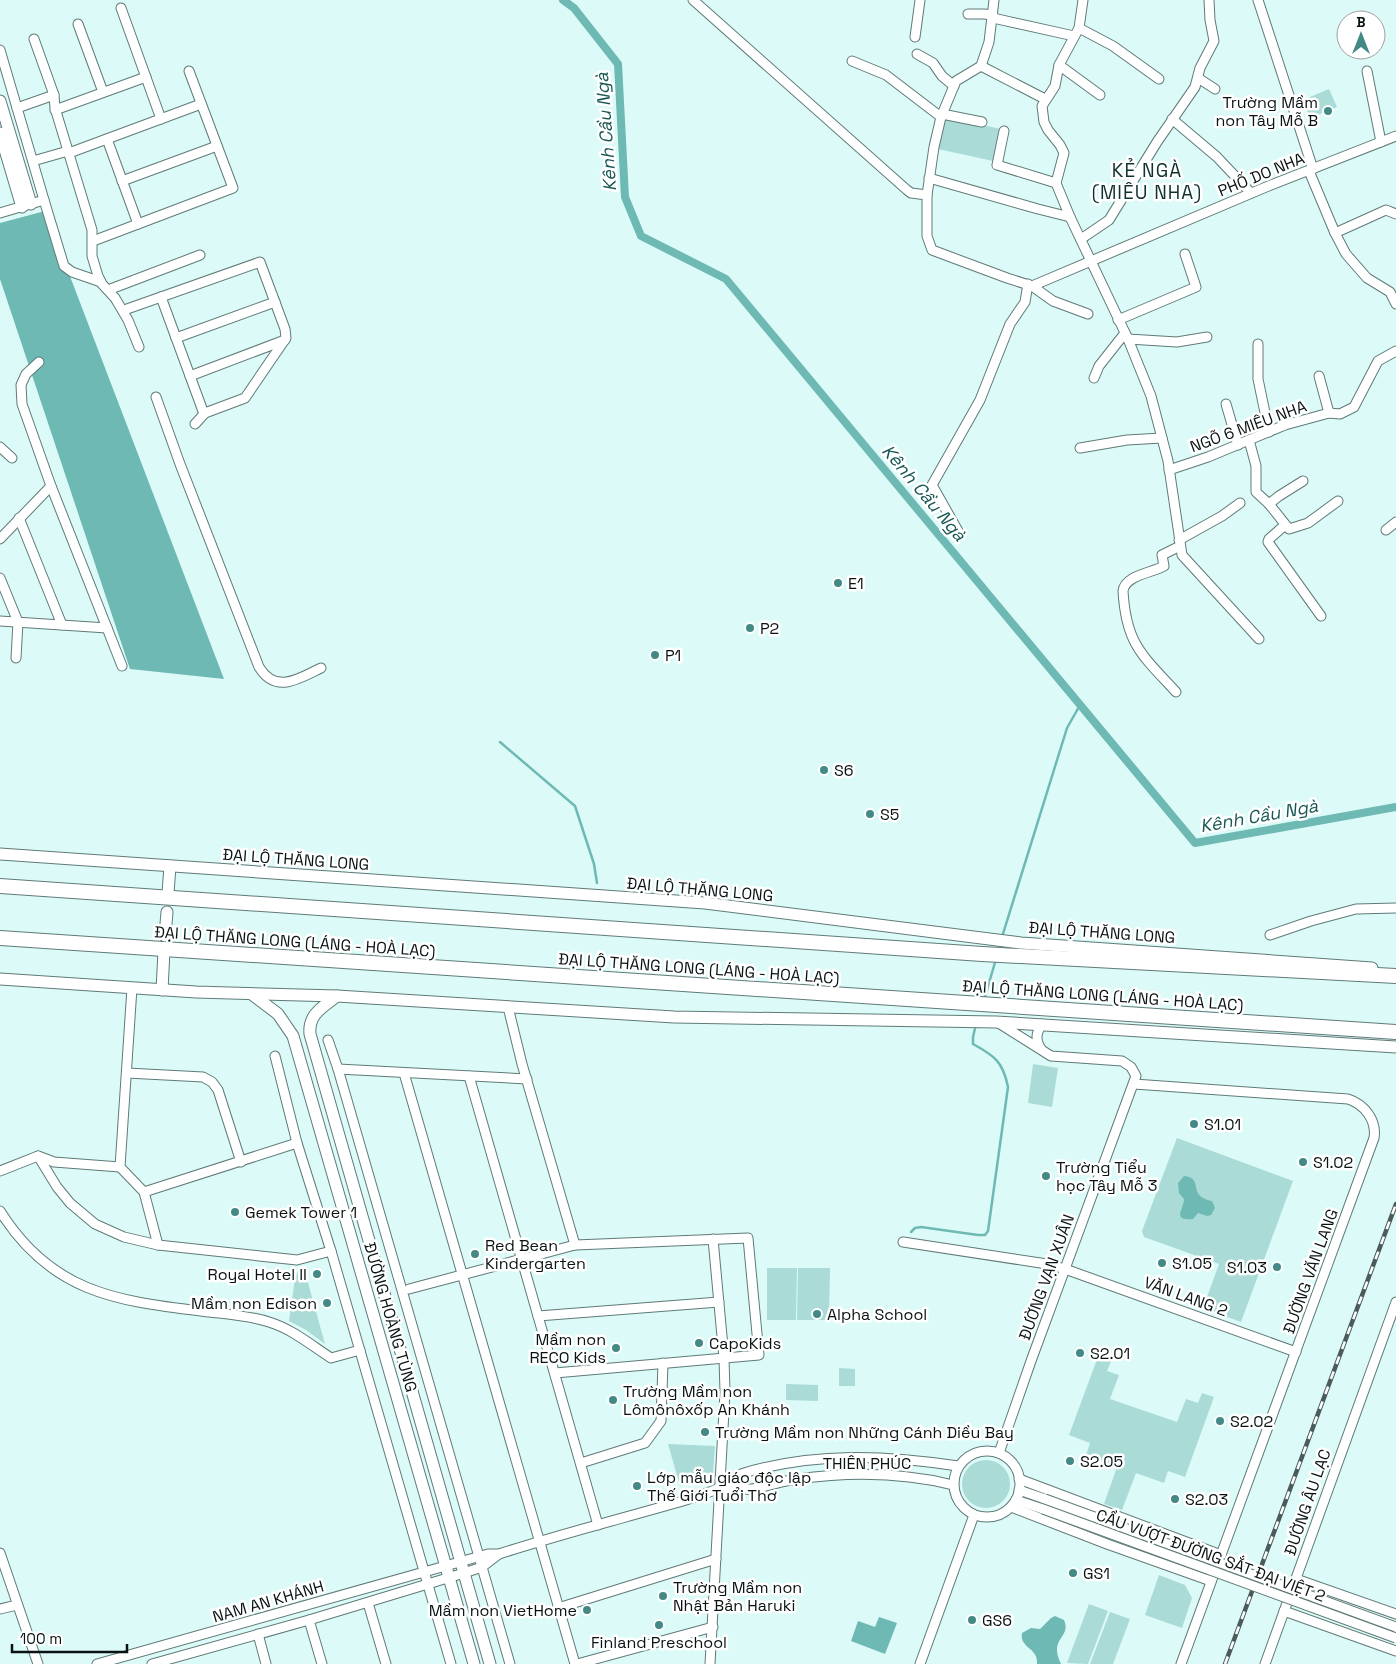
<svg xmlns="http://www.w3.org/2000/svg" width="1396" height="1664" viewBox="0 0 1396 1664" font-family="'Space Grotesk',sans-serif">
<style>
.green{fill:#aadbd7}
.water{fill:#6eb9b4}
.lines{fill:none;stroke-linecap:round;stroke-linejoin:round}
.stream{stroke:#6eb9b4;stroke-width:2.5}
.canal{stroke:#6eb9b4;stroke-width:8}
.minor-casing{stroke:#5f7a78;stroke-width:11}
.major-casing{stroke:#5f7a78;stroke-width:13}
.highway-casing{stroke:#5f7a78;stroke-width:16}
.minor{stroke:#fff;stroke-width:9}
.major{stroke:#fff;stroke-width:11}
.highway{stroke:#fff;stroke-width:14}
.rail-casing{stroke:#4a5b5a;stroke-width:4.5}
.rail{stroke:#fff;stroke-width:2.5;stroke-dasharray:8;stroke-linecap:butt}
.minor-bridge-casing{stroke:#5f7a78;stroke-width:11;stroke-linecap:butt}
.minor-bridge{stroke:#fff;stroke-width:9}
.poi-dot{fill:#438a86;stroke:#fff;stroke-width:2}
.labels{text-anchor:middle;stroke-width:5;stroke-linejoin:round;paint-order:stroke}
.poi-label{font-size:16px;fill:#091313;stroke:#fff;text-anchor:start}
.street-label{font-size:16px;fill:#091313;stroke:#fff}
.water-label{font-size:18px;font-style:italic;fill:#165753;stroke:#fff}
.quarter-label{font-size:19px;letter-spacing:1px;fill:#0f3230;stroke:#fff}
</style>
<rect width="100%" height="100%" fill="#dcfbf8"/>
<g class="green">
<polygon points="1329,89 1337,107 1310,118 1303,100"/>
<polygon points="946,117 1001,129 993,161 938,149"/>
<polygon points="1033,1064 1058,1068 1052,1107 1028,1103"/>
<polygon points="1177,1138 1293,1181 1241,1322 1203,1308 1219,1264 1144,1237 1142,1231"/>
<polygon points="767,1268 797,1268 796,1320 767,1320"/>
<polygon points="798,1268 830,1268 829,1320 797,1320"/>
<polygon points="299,1269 305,1272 325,1344 306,1330 289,1321 295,1278"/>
<polygon points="1099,1354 1112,1359 1107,1371 1119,1375 1110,1399 1177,1422 1186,1399 1198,1403 1202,1393 1214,1397 1185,1477 1168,1471 1164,1483 1136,1473 1122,1510 1104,1504 1117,1467 1086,1455 1090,1443 1069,1435"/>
<polygon points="839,1368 855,1369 855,1386 839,1386"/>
<polygon points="786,1384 818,1385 818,1401 786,1400"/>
<polygon points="668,1444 715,1446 713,1474 709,1478 680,1486"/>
<circle cx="986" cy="1484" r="24"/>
<polygon points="1159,1575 1185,1585 1192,1598 1182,1628 1145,1615"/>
<polygon points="1089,1604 1108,1611 1088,1664 1067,1663"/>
<polygon points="1110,1612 1130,1619 1113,1664 1090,1664"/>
</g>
<g class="water">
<polygon points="45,211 224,679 130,669 0,279 0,223"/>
<path d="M1184 1176C1205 1178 1186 1196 1212 1201L1215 1208 1211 1215 1207 1216 1198 1213 1193 1219C1171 1221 1184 1209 1184 1199L1179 1193 1178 1183Z"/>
<path d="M1055 1616 1064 1620C1072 1638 1048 1637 1061 1664H1037C1039 1648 1019 1648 1022 1633L1031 1628 1040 1629 1051 1618Z"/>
<polygon points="879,1617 897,1623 885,1654 851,1641 858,1621 875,1627"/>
</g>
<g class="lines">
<g class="stream">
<polyline points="500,742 575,806 594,864 597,883"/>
<polyline points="1002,937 1067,728 1080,705"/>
<polyline points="984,1000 996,959"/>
<path d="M911 1232 915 1228 921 1227 978 1235H985L988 1231 1008 1087C1003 1062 995 1056 973 1044V1037L976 1024"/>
</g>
<polyline class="canal" points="563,0 574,8 618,64 625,197 641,236 726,279 1195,843 1396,807"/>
<g class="minor-casing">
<g id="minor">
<polyline points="693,0 907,190 911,193 927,195"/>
<polyline points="994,0 989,42 981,66 956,81 941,117 934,147 927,195 927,236 932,250 1007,278 1032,286 1266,187 1396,136"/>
<polyline points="1083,0 1079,28 1059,65 1055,86 1042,106 1044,122 1048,130 1060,145 1064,153 1056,183 1070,217 1128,339 1151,396 1168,461 1182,555 1259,639"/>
<polyline points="1258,0 1313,169"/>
<polyline points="121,8 161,119"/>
<polyline points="968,14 984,14 993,15"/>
<polyline points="993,18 1074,36"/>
<polyline points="78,24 103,92"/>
<polyline points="1079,28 1113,46 1159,79"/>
<polyline points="915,37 920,0"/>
<polyline points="34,39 54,95 55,108 92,230 92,256 98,276 102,284 115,298 128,320 139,347"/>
<polyline points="0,50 44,200"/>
<polyline points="917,54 933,63 942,76 954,86"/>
<polyline points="852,61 886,75 941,117"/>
<polyline points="1059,65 1100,95"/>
<polyline points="981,66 1045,99"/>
<polyline points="1367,71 1381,142"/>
<polyline points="1198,78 1215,89"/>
<polyline points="17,108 54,95"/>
<polyline points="55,110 146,77"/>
<polyline points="942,114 982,122"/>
<polyline points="1172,119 1217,157 1251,193"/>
<polyline points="1004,131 997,165 1056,183"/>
<polyline points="107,139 138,224"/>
<polyline points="69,153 201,104"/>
<polyline points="33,161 68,151"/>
<polyline points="1309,171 1335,233 1346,254 1367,278 1390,292 1396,304"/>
<polyline points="929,178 1038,209 1070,217"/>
<polyline points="122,181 217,146"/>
<polyline points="0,213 44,200 64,266 72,272 101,282"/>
<polyline points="1335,233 1386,210 1396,214"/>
<polyline points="1081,239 1109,220 1157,142 1195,87 1200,68 1214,41 1210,20 1209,0"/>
<polyline points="93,241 233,188 189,71"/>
<polyline points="1032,286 1053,301 1088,314"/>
<polyline points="108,290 200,255"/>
<polyline points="161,297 204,414"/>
<polyline points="127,309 260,262 285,329 286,338 245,398 205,413 195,424"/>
<polyline points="1118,320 1196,287 1185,254"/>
<polyline points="176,338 275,302"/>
<polyline points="1128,339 1177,342 1207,337"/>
<polyline points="1258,344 1258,379 1269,432"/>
<polyline points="39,362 26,374 21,385 22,404 51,486 122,666"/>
<polyline points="190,376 285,340"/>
<polyline points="1319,376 1329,413"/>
<polyline points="1094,378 1099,366 1125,333"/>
<path d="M156 397 180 464 259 667C276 695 300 678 321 668"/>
<polyline points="1226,404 1238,445"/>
<polyline points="1249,440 1256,466 1256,492 1269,504 1289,529 1308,523 1338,501"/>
<polyline points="0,447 12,458"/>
<polyline points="1080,448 1127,440 1162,438"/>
<polyline points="1169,470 1208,457 1285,425 1329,413 1340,414 1354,407 1378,361 1396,351"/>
<polyline points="1269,504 1279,496 1303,481"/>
<polyline points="19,518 62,625"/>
<polyline points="1285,525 1269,539 1268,542 1321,616"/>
<polyline points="1386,530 1396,522"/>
<polyline points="958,531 932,485 980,400 1010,324 1025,302 1028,284"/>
<polyline points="0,539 51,486"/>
<polyline points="1179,540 1222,516 1240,503"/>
<polyline points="0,578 18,622 16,658"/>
<polyline points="0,621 107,628"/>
<path d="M1176 692C1142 655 1126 644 1123 591 1125 575 1152 573 1164 566L1162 555 1180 546"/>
<polyline points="1270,935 1311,921 1356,909 1396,908"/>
<polyline points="132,988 120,1167 144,1192 158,1245"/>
<polyline points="508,1007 522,1064 575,1245"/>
<polyline points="997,1022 1051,1056 1122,1061 1131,1067 1136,1076 1031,1361 999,1453"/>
<polyline points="328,1040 338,1069 510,1664"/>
<path d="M1041 1049C1035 1040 1036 1033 1042 1024"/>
<polyline points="275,1056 297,1143 331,1251 451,1664"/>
<polyline points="338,1069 527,1079"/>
<polyline points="127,1073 203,1077 212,1082 218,1090 241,1162"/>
<polyline points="404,1073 575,1664"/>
<polyline points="469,1076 598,1525"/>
<path d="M1134 1084 1348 1099C1364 1104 1377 1120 1374 1138L1181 1664"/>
<polyline points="38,1156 57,1187 70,1203 95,1224 124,1237 158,1245 297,1260 331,1251"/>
<polyline points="0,1171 38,1156 54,1162 120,1167"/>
<polyline points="144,1192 297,1143"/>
<path d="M0 1211C50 1291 114 1301 201 1311 223 1314 248 1315 269 1322 292 1329 311 1345 331 1358L360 1350"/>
<polyline points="903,1242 1047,1264 1065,1269 1296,1352"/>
<polyline points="409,1289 575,1245 748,1238 759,1355 555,1373"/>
<polyline points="538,1316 719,1302"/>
<circle cx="987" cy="1484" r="33"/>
<polyline points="581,1463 645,1443 661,1421 663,1363"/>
<polyline points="1019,1479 1221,1555"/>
<path d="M721 1487C731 1488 742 1490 751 1489 767 1487 781 1481 797 1479 848 1472 902 1472 953 1485"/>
<polyline points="1019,1490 1045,1499"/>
<polyline points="1016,1500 1043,1509"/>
<polyline points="1011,1507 1107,1544 1211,1581"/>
<polyline points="0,1553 38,1664"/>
<polyline points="1296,1579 1396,1614"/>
<polyline points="368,1603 386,1664"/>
<polyline points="558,1608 716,1559"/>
<polyline points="0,1609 17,1605"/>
<polyline points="1284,1611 1396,1651"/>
<polyline points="309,1620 322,1664"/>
<polyline points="258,1634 266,1664"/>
<path d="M97 1664 488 1554H499C561 1534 624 1518 686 1500 697 1496 710 1493 721 1487 729 1483 736 1475 744 1473 815 1452 886 1455 958 1466"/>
<polyline points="152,1664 309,1620 464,1573 482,1567 499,1554"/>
<polyline points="577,1664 713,1627"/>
<polyline points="710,1664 725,1392 724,1358 713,1239"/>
<polyline points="920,1664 974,1515"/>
<polyline points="1265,1664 1396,1302"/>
</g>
</g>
<g class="major-casing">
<g id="major">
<polyline points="0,101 31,204"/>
<polyline points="0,133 22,207"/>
<polyline points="0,854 705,903 1021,943 1372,968"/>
<polyline points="168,893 170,866"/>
<polyline points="165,936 167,912"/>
<polyline points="0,979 196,992 337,996 674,1017 996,1022 1396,1047"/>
<polyline points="162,990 164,951"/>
<polyline points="253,995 278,1014 293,1036 474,1664"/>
<path d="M337 996C323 1007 308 1014 310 1034L490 1664"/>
</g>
</g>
<g class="highway-casing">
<g id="highway">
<polyline points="0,886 982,954 1396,976"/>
<polyline points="0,938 1396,1032"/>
</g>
</g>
<use href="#minor" class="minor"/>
<use href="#major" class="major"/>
<use href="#highway" class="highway"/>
<g class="rail-casing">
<polyline id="rail" points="1225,1664 1396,1204"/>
</g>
<use href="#rail" class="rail"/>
<g class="minor-bridge-casing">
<g id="minor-bridge">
<polyline points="1045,1499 1396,1627"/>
<polyline points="1043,1509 1396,1638"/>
</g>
</g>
<use href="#minor-bridge" class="minor-bridge"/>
</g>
<g class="poi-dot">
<circle cx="1328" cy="111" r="5"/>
<circle cx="838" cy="583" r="5"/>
<circle cx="750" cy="628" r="5"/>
<circle cx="655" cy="655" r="5"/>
<circle cx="824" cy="770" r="5"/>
<circle cx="870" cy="814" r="5"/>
<circle cx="1194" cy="1124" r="5"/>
<circle cx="1303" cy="1162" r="5"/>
<circle cx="1046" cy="1176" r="5"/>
<circle cx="235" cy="1212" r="5"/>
<circle cx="475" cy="1254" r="5"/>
<circle cx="1162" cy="1263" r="5"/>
<circle cx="1277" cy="1267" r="5"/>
<circle cx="317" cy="1274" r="5"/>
<circle cx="327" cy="1303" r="5"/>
<circle cx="817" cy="1314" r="5"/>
<circle cx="699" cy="1343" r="5"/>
<circle cx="616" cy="1348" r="5"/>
<circle cx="1080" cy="1353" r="5"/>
<circle cx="613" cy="1400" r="5"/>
<circle cx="1220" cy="1421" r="5"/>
<circle cx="705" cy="1432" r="5"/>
<circle cx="1070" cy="1461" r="5"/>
<circle cx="637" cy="1486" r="5"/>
<circle cx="1175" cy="1499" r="5"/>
<circle cx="1073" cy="1573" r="5"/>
<circle cx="663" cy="1596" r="5"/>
<circle cx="587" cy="1610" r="5"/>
<circle cx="972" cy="1620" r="5"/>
<circle cx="659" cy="1625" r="5"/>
</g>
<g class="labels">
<g class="poi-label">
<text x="1318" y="108" text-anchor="end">Trường Mầm<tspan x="1318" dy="18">non Tây Mỗ B</tspan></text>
<text x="848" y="589">E1</text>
<text x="760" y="634">P2</text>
<text x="665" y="661">P1</text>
<text x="834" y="776">S6</text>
<text x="880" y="820">S5</text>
<text x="1204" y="1130">S1.01</text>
<text x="1313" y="1168">S1.02</text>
<text x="1056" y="1173">Trường Tiểu<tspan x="1056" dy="18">học Tây Mỗ 3</tspan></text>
<text x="245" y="1218">Gemek Tower 1</text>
<text x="485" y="1251">Red Bean<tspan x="485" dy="18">Kindergarten</tspan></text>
<text x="1172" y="1269">S1.05</text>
<text x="1267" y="1273" text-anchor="end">S1.03</text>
<text x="307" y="1280" text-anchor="end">Royal Hotel II</text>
<text x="317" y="1309" text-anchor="end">Mầm non Edison</text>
<text x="827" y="1320">Alpha School</text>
<text x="606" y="1345" text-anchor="end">Mầm non<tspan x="606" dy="18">RECO Kids</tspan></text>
<text x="709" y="1349">CapoKids</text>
<text x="1090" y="1359">S2.01</text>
<text x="623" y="1397">Trường Mầm non<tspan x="623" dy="18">Lômônôxốp An Khánh</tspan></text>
<text x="1230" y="1427">S2.02</text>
<text x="715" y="1438">Trường Mầm non Những Cánh Diều Bay</text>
<text x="1080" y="1467">S2.05</text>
<text x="647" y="1483">Lớp mẫu giáo độc lập<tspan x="647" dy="18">Thế Giới Tuổi Thơ</tspan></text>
<text x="1185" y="1505">S2.03</text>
<text x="1083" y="1579">GS1</text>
<text x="673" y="1593">Trường Mầm non<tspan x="673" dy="18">Nhật Bản Haruki</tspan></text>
<text x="577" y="1616" text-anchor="end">Mầm non VietHome</text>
<text x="982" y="1626">GS6</text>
<text x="659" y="1648" text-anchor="middle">Finland Preschool</text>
</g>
<g class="street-label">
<text transform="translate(1261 174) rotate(-22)" y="6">PHỐ DO NHA</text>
<text transform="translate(1248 426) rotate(-20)" y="6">NGÕ 6 MIÊU NHA</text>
<text transform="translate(296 859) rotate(4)" y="6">ĐẠI LỘ THĂNG LONG</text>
<text transform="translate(700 889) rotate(5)" y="6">ĐẠI LỘ THĂNG LONG</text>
<text transform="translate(1102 932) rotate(4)" y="6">ĐẠI LỘ THĂNG LONG</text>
<text transform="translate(295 941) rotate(4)" y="6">ĐẠI LỘ THĂNG LONG (LÁNG - HOÀ LẠC)</text>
<text transform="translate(699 968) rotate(4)" y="6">ĐẠI LỘ THĂNG LONG (LÁNG - HOÀ LẠC)</text>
<text transform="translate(1103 995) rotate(4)" y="6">ĐẠI LỘ THĂNG LONG (LÁNG - HOÀ LẠC)</text>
<text transform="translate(1310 1271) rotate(-70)" y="6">ĐƯỜNG VĂN LANG</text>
<text transform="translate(1046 1277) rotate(-70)" y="6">ĐƯỜNG VẠN XUÂN</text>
<text transform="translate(1186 1296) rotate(20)" y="6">VĂN LANG 2</text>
<text transform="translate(391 1317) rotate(74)" y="6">ĐƯỜNG HOÀNG TÙNG</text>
<text x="867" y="1469">THIÊN PHÚC</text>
<text transform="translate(1307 1502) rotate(-71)" y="6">ĐƯỜNG ÂU LẠC</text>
<text transform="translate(1211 1555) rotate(20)" y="6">CẦU VƯỢT ĐƯỜNG SẮT ĐẠI VIỆT 2</text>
<text transform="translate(268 1601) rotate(-16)" y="6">NAM AN KHÁNH</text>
</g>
<g class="water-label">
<text transform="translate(606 132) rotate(-94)" y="6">Kênh Cầu Ngà</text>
<text transform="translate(924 493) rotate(50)" y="6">Kênh Cầu Ngà</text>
<text transform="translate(1259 816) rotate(-10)" y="6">Kênh Cầu Ngà</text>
</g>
<g class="quarter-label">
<text x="1147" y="177">KẺ NGÀ<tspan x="1147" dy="22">(MIÊU NHA)</tspan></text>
</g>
</g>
<g transform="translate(1361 35)"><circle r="24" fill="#ffffff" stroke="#9da1a1"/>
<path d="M0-4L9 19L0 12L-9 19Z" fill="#438a86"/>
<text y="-8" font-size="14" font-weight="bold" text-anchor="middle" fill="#091313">B</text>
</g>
<path d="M12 1644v8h115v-8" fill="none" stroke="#091313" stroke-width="2.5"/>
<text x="20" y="1644" font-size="15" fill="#091313" stroke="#ffffff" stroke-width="4" paint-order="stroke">100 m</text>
</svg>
